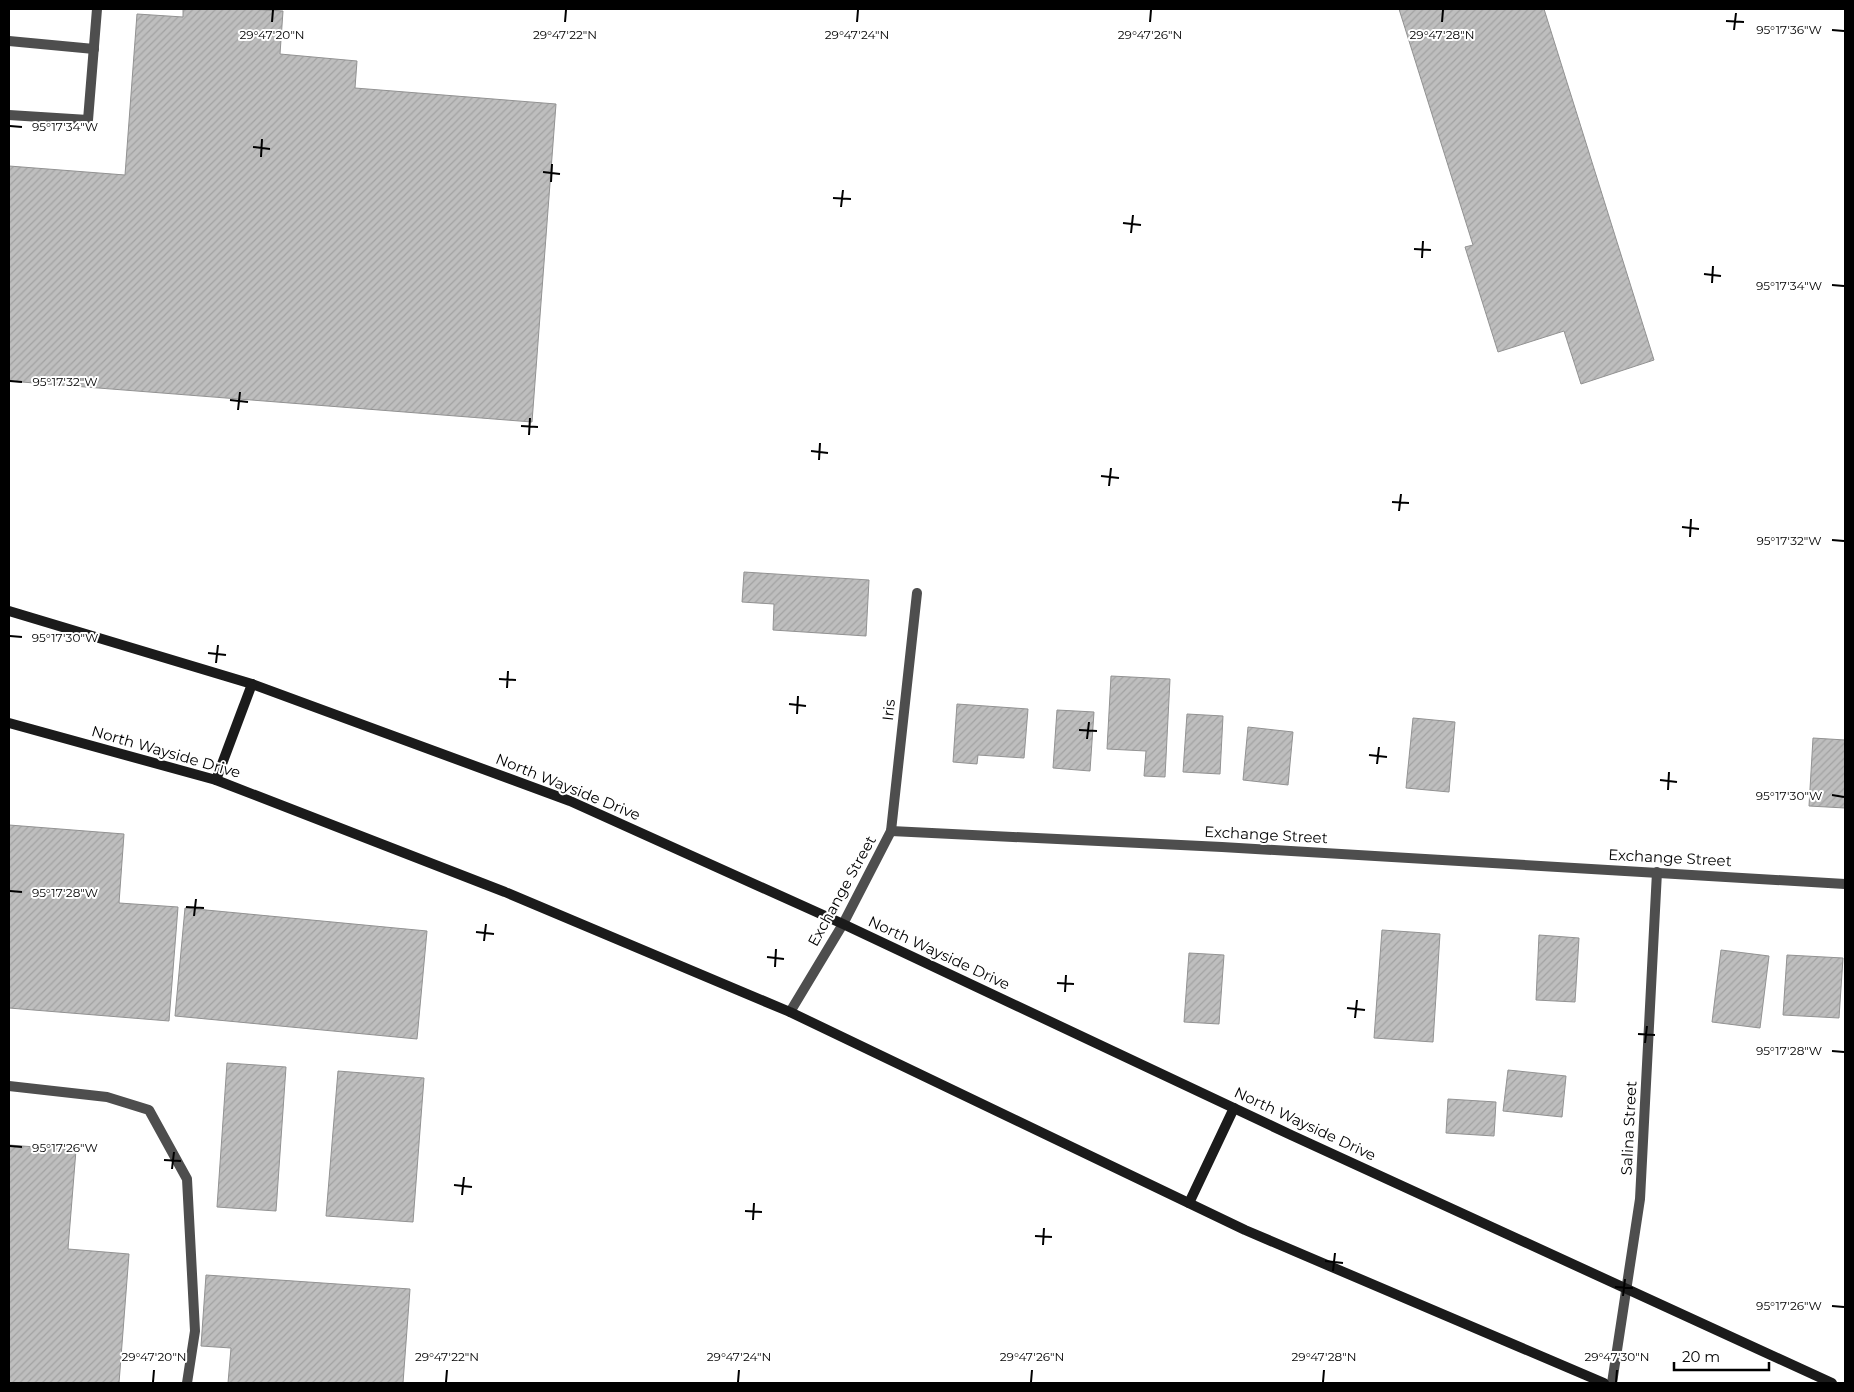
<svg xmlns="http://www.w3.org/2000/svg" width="1854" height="1392" viewBox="0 0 1854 1392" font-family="Montserrat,sans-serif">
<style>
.building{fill:url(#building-hatch);stroke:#929292}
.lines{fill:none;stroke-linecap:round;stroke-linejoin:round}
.lane{stroke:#4e4e4e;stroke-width:10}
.street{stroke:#4e4e4e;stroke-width:10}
.secondary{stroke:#1b1b1b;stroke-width:10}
.ticks{fill:none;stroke:#000;stroke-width:2}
.labels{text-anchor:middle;stroke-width:4;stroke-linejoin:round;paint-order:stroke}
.street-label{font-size:15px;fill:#000;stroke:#fff}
.ticks-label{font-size:12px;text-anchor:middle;fill:#000;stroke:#fff;stroke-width:4;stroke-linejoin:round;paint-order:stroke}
</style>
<defs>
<pattern id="building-hatch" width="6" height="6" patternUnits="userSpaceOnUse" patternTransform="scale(1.25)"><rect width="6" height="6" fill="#bebebe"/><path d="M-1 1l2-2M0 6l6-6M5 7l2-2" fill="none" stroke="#a2a2a2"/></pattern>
</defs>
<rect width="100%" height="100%" fill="#fff"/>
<g class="building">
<polygon points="183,9 250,9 283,11 280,54 357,61 355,88 556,104 532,422 9,381 9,166 125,175 137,14 183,17"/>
<polygon points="1399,9 1544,9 1654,360 1581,384 1564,331 1498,352 1465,247 1473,245"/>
<polygon points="744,572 869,580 866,636 773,630 774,604 742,602"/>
<polygon points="1111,676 1170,679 1165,777 1144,776 1146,751 1107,749"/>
<polygon points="957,704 1028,709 1024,758 978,755 977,764 953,762"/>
<polygon points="1057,710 1094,712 1090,771 1053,768"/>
<polygon points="1187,714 1223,716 1220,774 1183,772"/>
<polygon points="1413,718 1455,722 1449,792 1406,788"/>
<polygon points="1248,727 1293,732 1288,785 1243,780"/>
<polygon points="1813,738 1845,740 1845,808 1809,806"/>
<polygon points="9,825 124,834 119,903 178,907 169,1021 9,1008"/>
<polygon points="185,908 427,931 417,1039 175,1016"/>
<polygon points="1382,930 1440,934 1433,1042 1374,1038"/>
<polygon points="1539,935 1579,938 1575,1002 1536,1000"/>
<polygon points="1721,950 1769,956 1760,1028 1712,1022"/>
<polygon points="1189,953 1224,955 1219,1024 1184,1022"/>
<polygon points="1787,955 1843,958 1839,1018 1783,1015"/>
<polygon points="227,1063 286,1067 276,1211 217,1207"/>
<polygon points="1508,1070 1566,1076 1562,1117 1503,1111"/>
<polygon points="338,1071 424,1078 413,1222 326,1216"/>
<polygon points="1448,1099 1496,1102 1494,1136 1446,1133"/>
<polygon points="9,1145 76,1150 68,1249 129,1254 119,1383 9,1383"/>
<polygon points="206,1275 410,1289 403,1383 228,1383 231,1348 201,1346"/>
</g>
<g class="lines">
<g class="lane">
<polyline points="9,41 94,49"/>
<polyline points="9,115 88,120 97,9"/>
<polyline points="9,1086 107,1097 149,1110 187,1179 195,1331 187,1383"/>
</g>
<g class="street">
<polyline points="891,831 1222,847 1845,884"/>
<polyline points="790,1012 843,924 891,831 917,593"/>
<polyline points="1612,1383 1640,1199 1657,872"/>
</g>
<g class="secondary">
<polyline points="9,611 252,684 570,801 843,924 1291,1135 1832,1383"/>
<polyline points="9,723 216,780 505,892 790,1012 1245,1230 1604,1383"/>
<polyline points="216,780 252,684"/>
<polyline points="1189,1203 1234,1108"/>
</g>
</g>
<path class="ticks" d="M1726 21 1744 22M272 22 273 10M565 22 566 10M857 22 858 10M1150 22 1151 10M1442 22 1443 10M1734 30 1736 13M1832 30 1844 31M10 126 22 127M253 147 270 149M261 157 262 139M543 172 560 174M551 182 552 164M833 198 851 199M841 207 843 190M1123 223 1141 225M1131 233 1133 215M1414 249 1431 250M1422 258 1423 241M1704 274 1721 276M1712 283 1713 266M1832 285 1844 286M10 381 22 382M230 400 248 402M238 410 240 392M521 426 538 427M529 435 530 418M811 451 828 453M819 460 820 443M1101 476 1119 478M1109 486 1111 468M1392 502 1409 503M1399 511 1401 494M1682 527 1699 529M1690 537 1691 519M1832 540 1844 541M10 636 22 637M208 653 226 655M216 663 218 645M499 679 516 680M507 688 508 671M789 704 806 706M797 714 798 696M1079 730 1097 731M1087 739 1089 722M1369 755 1387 757M1377 764 1379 747M1660 780 1677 782M1668 790 1669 772M1832 795 1844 797M10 891 22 892M186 907 204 908M194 916 196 899M476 932 494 934M484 941 486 924M767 957 784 959M775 967 776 949M1057 983 1074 984M1065 992 1066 975M1347 1008 1365 1010M1355 1018 1357 1000M1638 1034 1655 1035M1645 1043 1647 1026M1832 1051 1844 1052M10 1146 22 1147M164 1160 181 1161M172 1169 174 1152M454 1185 472 1187M462 1195 464 1177M745 1211 762 1212M753 1220 754 1203M1035 1236 1052 1237M1043 1245 1044 1228M1325 1261 1343 1263M1333 1271 1335 1253M1615 1287 1633 1288M1623 1296 1625 1279M1832 1306 1844 1307M153 1382 154 1370M446 1382 447 1370M738 1382 739 1370M1031 1382 1032 1370M1323 1382 1324 1370M1616 1382 1617 1370"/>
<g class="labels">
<g class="street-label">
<text transform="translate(889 710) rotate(-84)" y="5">Iris</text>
<text transform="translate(166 752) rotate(16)" y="5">North Wayside Drive</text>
<text transform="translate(568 787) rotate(22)" y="5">North Wayside Drive</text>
<text transform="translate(1266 835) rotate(3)" y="5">Exchange Street</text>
<text transform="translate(1670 858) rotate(3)" y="5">Exchange Street</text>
<text transform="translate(842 891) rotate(-61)" y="5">Exchange Street</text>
<text transform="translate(939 953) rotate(25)" y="5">North Wayside Drive</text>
<text transform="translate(1305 1124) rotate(25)" y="5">North Wayside Drive</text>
<text transform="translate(1629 1128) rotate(-87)" y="5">Salina Street</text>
</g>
</g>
<g class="ticks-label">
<text x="1789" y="34">95°17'36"W</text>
<text x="272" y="39">29°47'20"N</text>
<text x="565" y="39">29°47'22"N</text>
<text x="857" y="39">29°47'24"N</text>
<text x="1150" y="39">29°47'26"N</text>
<text x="1442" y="39">29°47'28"N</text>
<text x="65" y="131">95°17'34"W</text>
<text x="1789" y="290">95°17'34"W</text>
<text x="65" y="386">95°17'32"W</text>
<text x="1789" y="545">95°17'32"W</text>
<text x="65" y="642">95°17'30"W</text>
<text x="1789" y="800">95°17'30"W</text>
<text x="65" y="897">95°17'28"W</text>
<text x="1789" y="1055">95°17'28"W</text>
<text x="65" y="1152">95°17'26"W</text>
<text x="1789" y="1310">95°17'26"W</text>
<text x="154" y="1361">29°47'20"N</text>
<text x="447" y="1361">29°47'22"N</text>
<text x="739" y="1361">29°47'24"N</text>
<text x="1032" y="1361">29°47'26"N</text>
<text x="1324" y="1361">29°47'28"N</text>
<text x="1617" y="1361">29°47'30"N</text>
</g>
<rect width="1854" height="1392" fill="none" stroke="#000000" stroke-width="20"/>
<path d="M1674 1362v8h95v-8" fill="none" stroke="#000000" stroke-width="2.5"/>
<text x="1682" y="1362" font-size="15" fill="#000000" stroke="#ffffff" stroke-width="4" paint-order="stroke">20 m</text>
</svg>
